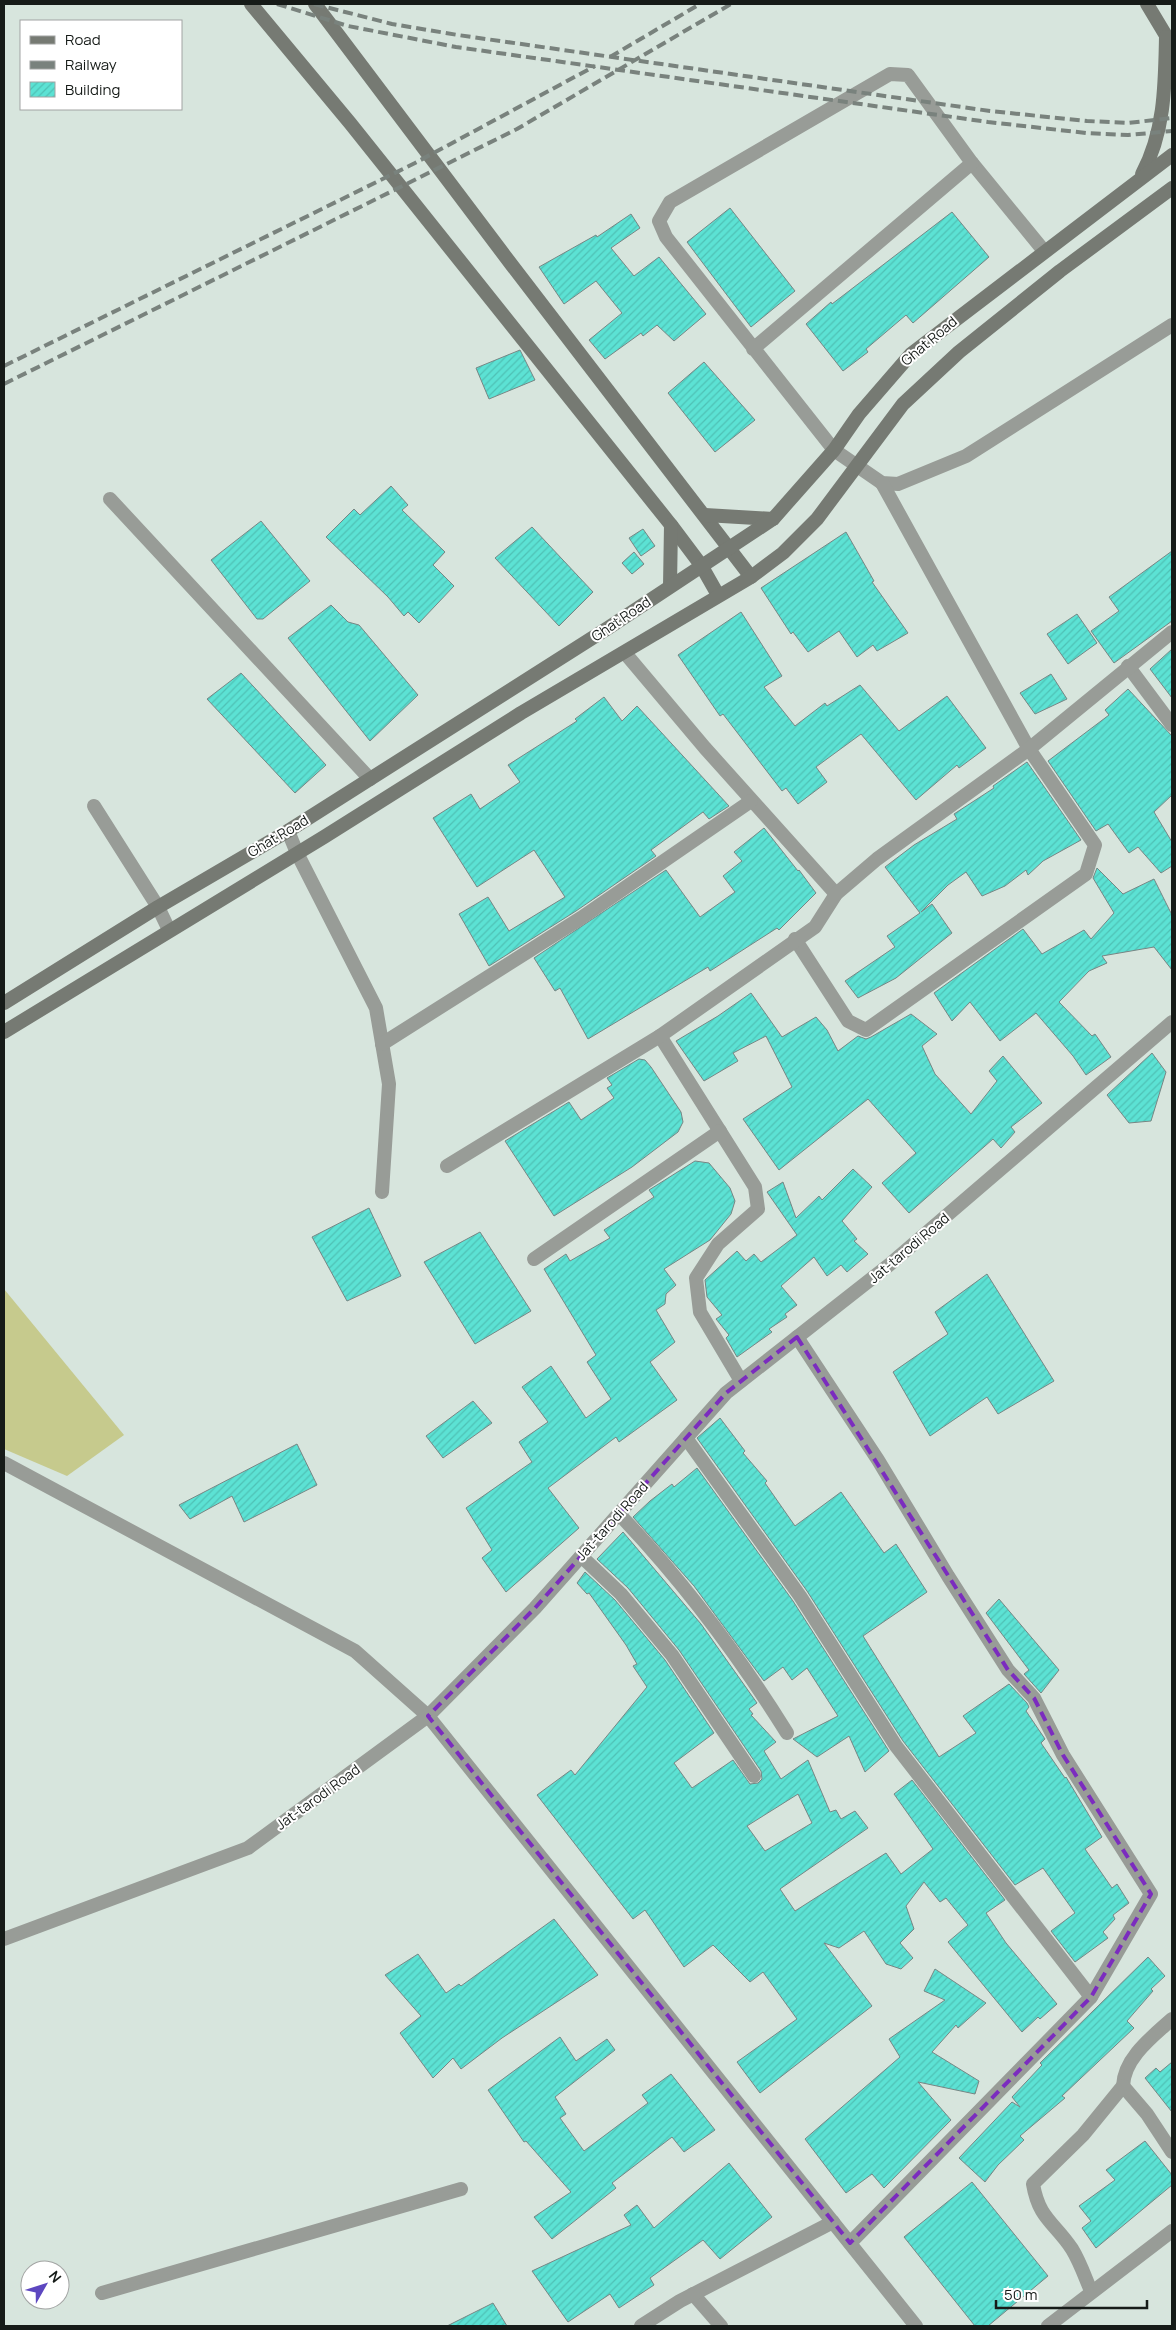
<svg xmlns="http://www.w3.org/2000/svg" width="1176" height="2330" viewBox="0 0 1176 2330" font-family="Manrope,sans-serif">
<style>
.grass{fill:#c6ca8d}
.building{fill:url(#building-hatch);stroke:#778684;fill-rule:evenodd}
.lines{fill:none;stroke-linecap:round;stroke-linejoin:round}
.minor{stroke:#989c97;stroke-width:14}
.tertiary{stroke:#989c97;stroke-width:14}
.secondary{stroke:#767a73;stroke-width:14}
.rail{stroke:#79827d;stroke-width:4;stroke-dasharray:10 5;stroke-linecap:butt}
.marked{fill:none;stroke:#7b2cbf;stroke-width:4;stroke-dasharray:10 6;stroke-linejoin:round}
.labels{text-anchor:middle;stroke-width:4;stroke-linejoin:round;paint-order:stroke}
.street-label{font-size:14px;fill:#161b18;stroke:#fff}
</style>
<defs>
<pattern id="building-hatch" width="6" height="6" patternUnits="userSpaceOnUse" patternTransform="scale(1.25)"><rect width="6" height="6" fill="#5ce2d4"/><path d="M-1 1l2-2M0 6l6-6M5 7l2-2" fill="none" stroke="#4fc1b5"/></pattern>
</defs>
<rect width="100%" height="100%" fill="#d7e5dd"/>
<polygon class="grass" points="4,1289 124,1435 67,1476 4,1449"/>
<g class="building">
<polygon points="730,208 795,291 751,327 687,242"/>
<polygon points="952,212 989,257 913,323 906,315 866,349 868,352 843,371 806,324 831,302 832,304"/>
<polygon points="631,214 640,228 611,248 634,276 659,257 706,314 674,341 657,325 643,336 641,333 605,359 589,340 622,313 596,281 564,304 539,267 596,235 597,237"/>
<polygon points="520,350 535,380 489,399 476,368"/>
<polygon points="704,362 755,420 715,452 668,393"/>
<polygon points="391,486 408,505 402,510 445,552 433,565 454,586 419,623 408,612 404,616 388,597 326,537 354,509 360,515"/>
<polygon points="261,521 310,581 263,619 257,619 211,560"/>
<polygon points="532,527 593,592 559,626 495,558"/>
<polygon points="643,529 655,546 641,556 629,538"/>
<polygon points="846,532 874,581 872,582 908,633 877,651 873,645 857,657 839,631 808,652 793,632 791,634 761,588"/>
<polygon points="1172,551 1172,621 1114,663 1091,631 1119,611 1109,597"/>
<polygon points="634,552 644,564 632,574 622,563"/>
<polygon points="331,605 348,622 359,625 418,695 370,741 288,638"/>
<polygon points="741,612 782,676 764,687 795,726 825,703 827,706 860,685 899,731 947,696 986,748 959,768 957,765 916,800 861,734 816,767 827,782 798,804 786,788 782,791 723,714 720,716 678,655"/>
<polygon points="1077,614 1097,643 1068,664 1047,634"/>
<polygon points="1172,649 1172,698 1150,669"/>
<polygon points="241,673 326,765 295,793 207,699"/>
<polygon points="1051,674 1067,699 1035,714 1020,693"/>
<polygon points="1128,689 1172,736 1172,795 1154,812 1172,842 1172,866 1161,873 1138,847 1129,853 1108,824 1096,831 1048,761 1109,715 1105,710"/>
<polygon points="604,697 622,721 637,706 729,806 709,819 703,812 651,850 656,856 576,911 489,966 459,914 488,897 509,931 565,897 534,850 477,887 433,818 471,794 480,809 520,782 508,765 577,721 575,719"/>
<polygon points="1027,762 1081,840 1043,861 1028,875 1026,870 1005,886 982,896 966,872 948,885 921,912 932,904 952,933 896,978 858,998 845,981 895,947 887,936 920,913 885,867 914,845 957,819 954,814 994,788 993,786"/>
<polygon points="764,828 798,871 799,870 816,893 779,930 777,928 710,971 708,967 588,1039 560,988 555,991 534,958 666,870 700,917 735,892 723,876 742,861 734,852"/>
<polygon points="1097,868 1123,894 1154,879 1172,915 1172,970 1154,947 1102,956 1107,963 1089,971 1059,1002 1092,1036 1095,1034 1111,1057 1086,1075 1073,1056 1036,1013 1000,1041 970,1002 952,1021 934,993 1023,929 1042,954 1084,930 1091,939 1114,913 1093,878"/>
<polygon points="751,993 782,1037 816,1017 827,1030 838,1051 858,1036 866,1039 871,1037 911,1014 937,1034 922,1046 935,1074 971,1114 997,1081 989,1071 1003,1056 1042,1103 1011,1127 1015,1132 1001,1148 993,1139 909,1213 882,1183 916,1153 868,1099 779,1170 743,1119 792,1087 766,1036 733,1053 738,1061 704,1081 676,1041 718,1016"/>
<polygon points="1152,1053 1166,1072 1151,1121 1129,1123 1107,1095"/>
<polygon points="639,1059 645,1060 651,1067 681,1112 683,1122 678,1132 632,1167 554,1216 505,1141 569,1102 581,1120 614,1098 607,1088 612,1085 607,1078"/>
<polygon points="695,1161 709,1163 730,1188 735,1201 731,1214 710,1240 664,1269 676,1285 666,1294 665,1304 656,1310 675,1342 650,1362 677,1400 619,1442 616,1437 548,1488 579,1528 506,1592 482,1558 492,1550 466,1508 532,1462 519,1442 548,1422 522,1387 551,1366 586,1418 611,1399 587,1362 596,1355 544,1269 566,1254 570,1261 610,1238 604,1230 654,1197 649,1190"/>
<polygon points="853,1169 872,1187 842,1221 857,1239 854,1241 868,1254 847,1272 841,1265 827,1276 814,1257 781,1286 797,1305 785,1314 787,1317 769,1329 772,1332 737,1357 726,1338 729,1335 716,1319 722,1315 707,1297 705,1280 737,1251 746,1261 754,1254 761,1262 797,1235 767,1192 783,1182 796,1218 819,1196 822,1200"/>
<polygon points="369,1208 401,1276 347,1301 312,1237"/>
<polygon points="480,1232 531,1311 475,1344 424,1262"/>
<polygon points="987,1274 1054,1381 998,1414 987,1397 930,1436 893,1372 948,1334 935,1312"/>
<polygon points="473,1401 492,1423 443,1458 426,1436"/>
<polygon points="720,1418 745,1451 743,1453 767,1481 765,1483 795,1526 841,1492 884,1553 896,1544 927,1592 863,1636 939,1757 976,1733 963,1716 1009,1684 1027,1703 1029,1707 1026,1711 1045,1739 1041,1743 1065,1778 1066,1777 1102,1837 1085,1849 1112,1888 1117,1884 1129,1903 1113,1915 1115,1919 1103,1932 1108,1938 1075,1962 1051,1931 1075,1913 1043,1868 1015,1885 903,1741 807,1591 697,1438"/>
<polygon points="297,1444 317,1485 244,1522 232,1496 190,1519 179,1505"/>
<polygon points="697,1468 793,1601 889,1751 865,1772 849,1736 817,1757 793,1739 838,1716 807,1668 792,1680 783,1667 764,1681 694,1586 633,1517 650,1501 672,1484 674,1487"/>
<path d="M623 1532 701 1624 757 1703 749 1709 753 1714 751 1715 776 1742 764 1751 781 1779 808 1760 830 1812 836 1810 841 1819 855 1811 868 1828 780 1889 795 1911 886 1853 901 1874 933 1849 894 1794 912 1780 1005 1900 986 1913 1006 1943 1057 2004 1040 2019 1038 2017 1022 2032 948 1942 968 1925 946 1898 940 1902 924 1882 906 1906 914 1929 900 1943 913 1958 901 1969 886 1964 864 1931 839 1948 824 1943 872 2006 760 2093 737 2062 797 2019 763 1972 750 1982 713 1945 684 1967 645 1910 633 1919 537 1795 571 1770 575 1775 647 1687 633 1666 637 1664 626 1645 589 1593 587 1594 577 1583 585 1572 615 1600 665 1660 714 1733 674 1763 692 1788 733 1760 750 1784 758 1783 762 1779 761 1771 679 1650 628 1588 597 1559ZM798 1794 812 1823 765 1851 747 1826Z"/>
<polygon points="999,1599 1059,1670 1041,1693 1024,1674 1029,1670 986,1613"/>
<polygon points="554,1919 598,1975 502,2038 461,2069 453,2058 433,2078 400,2033 421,2016 385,1975 418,1954 446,1993 459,1984 461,1986"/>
<polygon points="1148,1957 1165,1976 1151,1989 1153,1991 1127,2021 1134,2028 1062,2096 1065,2098 1020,2136 1024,2140 998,2165 985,2182 959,2158 1012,2102 1020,2107 1012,2097 1042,2065 1040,2063"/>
<polygon points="935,1969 986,2003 958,2028 956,2025 932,2052 979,2081 975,2094 918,2082 951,2120 884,2188 872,2174 846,2193 805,2139 900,2057 889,2039 945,2000 924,1991"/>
<polygon points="560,2037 576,2061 607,2039 615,2050 555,2097 566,2114 560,2118 584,2151 648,2103 642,2095 671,2074 715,2130 684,2152 672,2137 612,2183 616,2188 552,2239 534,2217 571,2192 526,2141 524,2142 488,2090"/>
<polygon points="1172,2062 1172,2112 1145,2078 1156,2068 1160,2072"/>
<polygon points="1145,2141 1172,2175 1172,2185 1096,2248 1082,2228 1091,2221 1079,2206 1115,2180 1106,2170"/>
<polygon points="729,2163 772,2217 720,2259 703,2240 650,2278 654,2285 619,2308 610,2294 568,2322 532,2271 631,2225 624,2215 637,2205 654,2228"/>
<polygon points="972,2182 1048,2276 988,2326 975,2326 904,2237"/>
<polygon points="493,2303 507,2326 447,2326"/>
</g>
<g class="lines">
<g class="minor">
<polyline points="972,163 1044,251"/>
<polyline points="753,349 972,163 908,75 890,74 670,202 659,221 666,237 834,450 882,483 898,484 966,456 1172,325"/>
<polyline points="110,499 370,779"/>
<polyline points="625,653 705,748 836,894"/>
<polyline points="1128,666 1172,725"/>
<polyline points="94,806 158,907 169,930"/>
<polyline points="288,831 297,853 376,1008 389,1084 382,1192"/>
<polyline points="795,939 848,1021 866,1030 1086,874 1095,845 1029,749 882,483"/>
<polyline points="660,1036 755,1187 758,1209 718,1244 696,1278 700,1312 741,1381"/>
<polyline points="382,1044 581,918 751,801"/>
<polyline points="447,1166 660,1036 815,927 836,894 877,859 1029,749 1172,632"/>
<polyline points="534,1259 720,1131"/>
<polyline points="797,1337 878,1460 948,1576 1008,1670 1034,1698 1063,1755 1151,1894 1091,1997 850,2243"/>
<polyline points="686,1438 800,1596 896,1746 1091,1997"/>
<path d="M619 1514C681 1579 739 1656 787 1733"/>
<polyline points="581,1556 621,1594 672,1655 754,1776"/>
<path d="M1123 2086C1124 2058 1152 2037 1172 2019"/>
<path d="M1091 2291C1085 2277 1080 2262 1072 2249 1054 2222 1039 2219 1033 2184L1083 2135 1123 2086 1147 2114 1172 2152"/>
<polyline points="102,2293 461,2189"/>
<polyline points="693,2294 721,2326"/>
<polyline points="641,2326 680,2301 833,2222"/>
<polyline points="1048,2326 1172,2231"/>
</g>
<g class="tertiary">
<polyline points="4,1463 355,1651 428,1716 916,2326"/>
<polyline points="4,1939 248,1848 428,1716 535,1608 726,1393 889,1265 1172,1022"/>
</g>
<g class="secondary">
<polyline points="251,4 350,123 671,525 701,565 718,595"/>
<polyline points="315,4 511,264 751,577"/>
<polyline points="1147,4 1171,44"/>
<path d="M1142 174C1165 132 1165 84 1166 37"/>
<polyline points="705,515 773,519"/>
<polyline points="670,586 671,525"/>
<polyline points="4,1003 158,907 288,831 608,628 773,519 834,450 859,414 911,354 1172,155"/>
<polyline points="4,1032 324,837 521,713 751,577 783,553 817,519 903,404 959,352 1060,271 1172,188"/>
</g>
<g class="rail">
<polyline points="277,4 348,26 456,47 988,122 1086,133 1128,135 1172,131"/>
<polyline points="314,4 392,24 458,35 990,111 1087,121 1128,123 1172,118"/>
<polyline points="610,57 700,4"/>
<polyline points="4,366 415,163 595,66"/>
<polyline points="4,384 517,129 731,4"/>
</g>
</g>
<path class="marked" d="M797 1337 1008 1670 1034 1698 1063 1755 1151 1894 1091 1997 850 2243 428 1716 535 1608 726 1393Z"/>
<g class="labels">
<g class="street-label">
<text transform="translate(929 341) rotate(-40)" y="5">Ghat Road</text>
<text transform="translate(621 619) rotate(-34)" y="5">Ghat Road</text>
<text transform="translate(278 836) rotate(-31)" y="5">Ghat Road</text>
<text transform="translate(909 1248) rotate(-40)" y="5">Jat-tarodi Road</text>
<text transform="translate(612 1521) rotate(-48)" y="5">Jat-tarodi Road</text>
<text transform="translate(318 1797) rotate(-36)" y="5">Jat-tarodi Road</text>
</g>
</g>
<rect width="1176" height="2330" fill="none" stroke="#161b18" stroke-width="10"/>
<rect x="20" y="20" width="162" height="90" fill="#ffffff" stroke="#a2a4a3"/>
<rect x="30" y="36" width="25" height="8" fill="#767a73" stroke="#a2a4a3"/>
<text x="65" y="45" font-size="15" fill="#161b18">Road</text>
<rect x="30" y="61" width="25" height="8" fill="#79827d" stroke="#a2a4a3"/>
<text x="65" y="70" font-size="15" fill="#161b18">Railway</text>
<rect x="30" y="82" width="25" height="15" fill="url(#building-hatch)" stroke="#a2a4a3"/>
<text x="65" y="95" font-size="15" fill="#161b18">Building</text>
<g transform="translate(45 2285) rotate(51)"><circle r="24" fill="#ffffff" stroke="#a2a4a3"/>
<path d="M0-4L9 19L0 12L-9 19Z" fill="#5d47c0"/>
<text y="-8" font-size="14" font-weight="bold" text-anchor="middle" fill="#161b18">N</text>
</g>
<path d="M996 2300v8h151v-8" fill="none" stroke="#161b18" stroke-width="2.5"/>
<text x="1004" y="2300" font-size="15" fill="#161b18" stroke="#ffffff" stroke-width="4" paint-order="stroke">50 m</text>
</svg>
